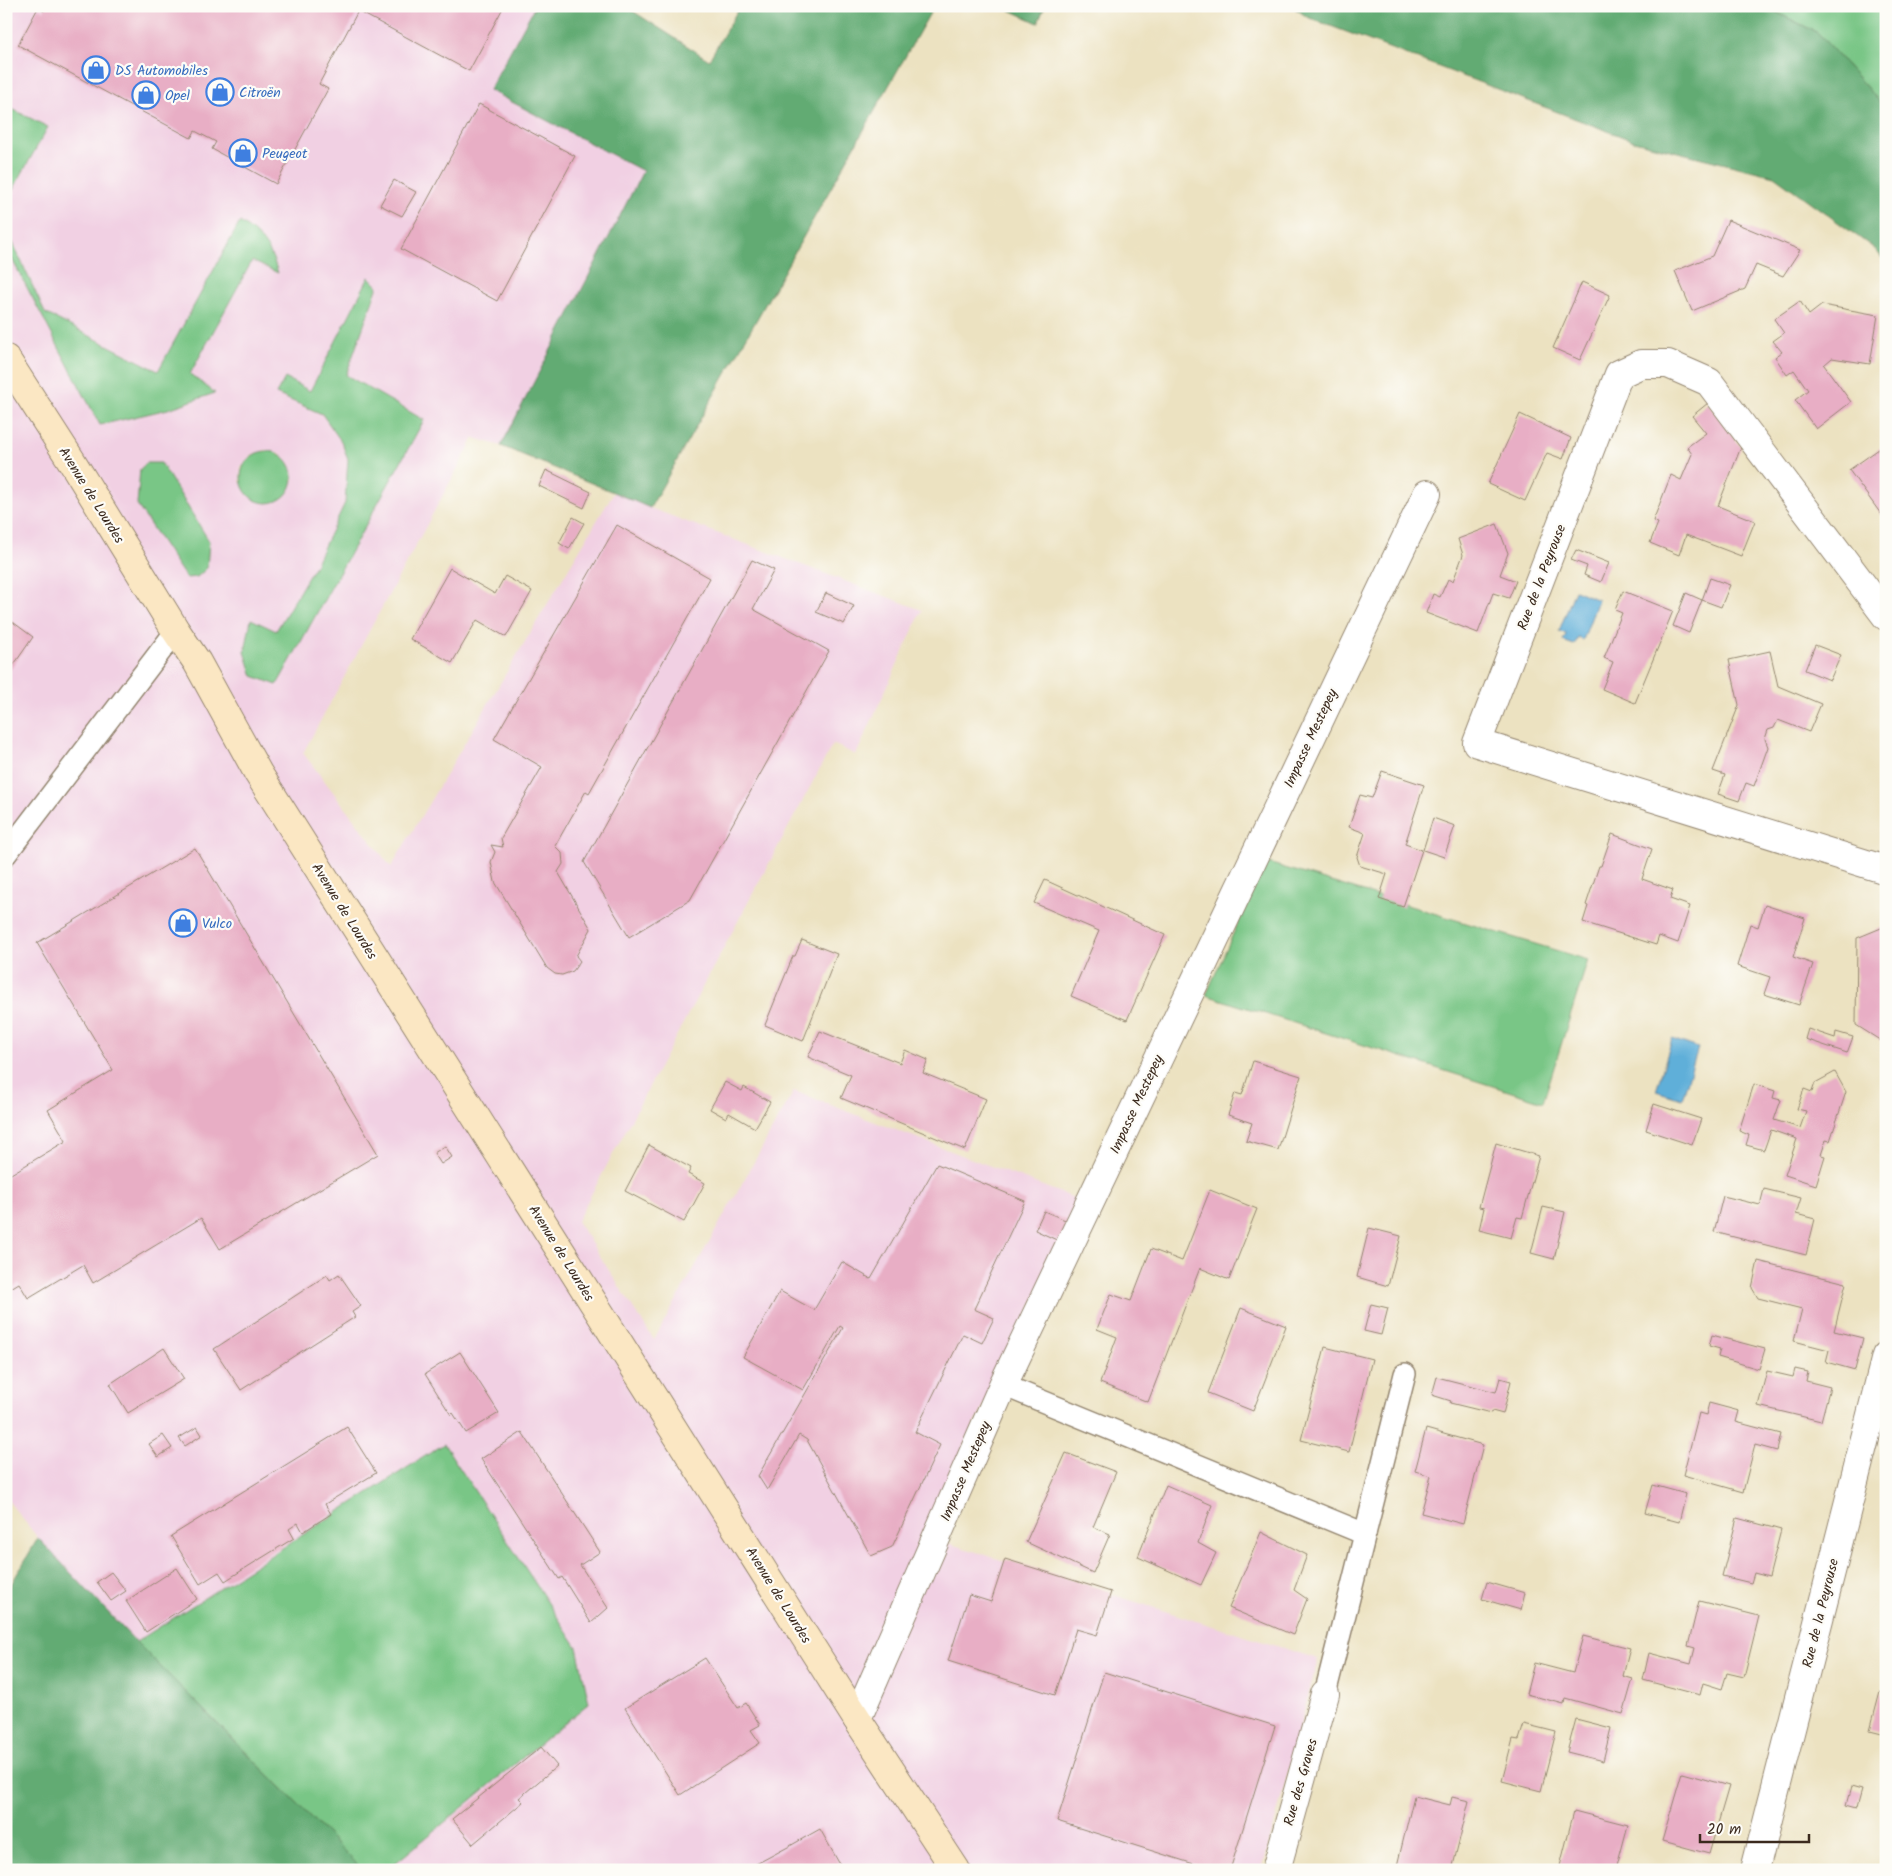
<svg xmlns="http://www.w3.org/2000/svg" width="1892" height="1876" viewBox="0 0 1892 1876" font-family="Kalam,sans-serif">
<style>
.built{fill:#f1d0e3;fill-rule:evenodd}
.green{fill:#79c686;stroke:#5a7852}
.forest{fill:#62ab73;stroke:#4e6a48}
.water{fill:#5fafd9;stroke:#4d6c7c}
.building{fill:#e8aec5}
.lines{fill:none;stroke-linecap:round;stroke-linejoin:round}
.service-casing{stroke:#948670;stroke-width:24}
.minor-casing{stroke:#948670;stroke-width:30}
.secondary-casing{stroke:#948670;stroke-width:30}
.service{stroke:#fff;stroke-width:21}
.minor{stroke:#fff;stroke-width:28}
.secondary{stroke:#fbe7c3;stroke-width:28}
.labels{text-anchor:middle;stroke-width:4.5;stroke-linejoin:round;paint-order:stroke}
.shop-label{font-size:14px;fill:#366cbe;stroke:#fdfcf7;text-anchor:start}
.street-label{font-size:14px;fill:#3b2a1e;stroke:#fdfcf7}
</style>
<rect width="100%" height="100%" fill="#fdfcf7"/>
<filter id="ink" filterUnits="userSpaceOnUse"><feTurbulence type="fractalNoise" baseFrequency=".02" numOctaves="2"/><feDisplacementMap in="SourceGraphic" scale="10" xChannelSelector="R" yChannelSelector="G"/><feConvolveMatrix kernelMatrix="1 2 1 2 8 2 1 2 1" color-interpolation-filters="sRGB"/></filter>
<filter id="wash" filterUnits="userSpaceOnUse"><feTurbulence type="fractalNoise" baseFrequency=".0096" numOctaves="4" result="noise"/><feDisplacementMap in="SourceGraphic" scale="20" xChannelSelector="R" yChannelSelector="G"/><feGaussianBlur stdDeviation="1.12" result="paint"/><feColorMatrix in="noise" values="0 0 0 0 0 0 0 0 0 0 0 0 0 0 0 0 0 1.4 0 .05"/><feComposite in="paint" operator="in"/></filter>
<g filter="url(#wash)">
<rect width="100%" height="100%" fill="#ece2c1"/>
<path class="built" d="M6 6H535L489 90 643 171 501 446 474 438 303 753 391 867 614 492 650 508 922 610 856 755 833 744 577 1221 654 1340 794 1091 1082 1201 922 1535 1318 1659 1262 1870H387L589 1703 444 1445 136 1642 38 1538 6 1498V248L101 425 168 409 215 393 190 374 252 261 277 273 240 222 158 372 45 313 6 228V202L48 127 6 106ZM369 278 378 286 346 375 424 420 253 676 251 619 276 632 314 568 345 503 348 459 341 441 322 414 276 394 310 391ZM265 450 280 453 290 464 294 479 288 493 240 482 241 467 251 455ZM185 502 209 541 207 568Z"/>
<g class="green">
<polygon points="1764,6 1886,6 1886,109 1818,33"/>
<polygon points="6,106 48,127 6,202"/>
<path d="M240 222C263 238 270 247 278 273L252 261 190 374 215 393 168 409 100 425 6 248V228L45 313 158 371Z"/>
<polygon points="369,277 378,286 346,375 424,420 277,685 253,676 245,652 251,619 276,631 314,567 345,503 348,459 341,441 322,414 276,394 285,378 310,391"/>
<circle cx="267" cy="477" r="26"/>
<polygon points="147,463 161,463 209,541 207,568 197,577 186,578 137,505 140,469"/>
<polygon points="1265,862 1588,960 1543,1102 1206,995"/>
<polygon points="444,1444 577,1647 589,1703 387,1870 363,1870 136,1642"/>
</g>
<g class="forest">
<polygon points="535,6 625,6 709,60 740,6 934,6 650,508 613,492 501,446 643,171 489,90"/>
<polygon points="1001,6 1045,6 1038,23"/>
<polygon points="1292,6 1764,6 1818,33 1886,109 1886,263 1875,249 1774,176 1634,141 1307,17"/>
<polygon points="38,1538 136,1642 363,1870 6,1870 6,1593"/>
</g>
<g class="water">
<polygon points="1575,590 1598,600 1583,640 1578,638 1574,645 1563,641 1566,634 1559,631"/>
<polygon points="1672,1039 1698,1048 1682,1099 1656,1091"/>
</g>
<g id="blocks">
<g class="building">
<polygon points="46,6 504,6 469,71 358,11 319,84 328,89 276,184 212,149 216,142 195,131 191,138 18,45 38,8 44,11"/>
<polygon points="479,104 575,156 497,301 401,249"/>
<polygon points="394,180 416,192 402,216 380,205"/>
<polygon points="1728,220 1800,250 1783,276 1756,265 1745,289 1692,311 1675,271 1712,256"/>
<polygon points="1582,282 1610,295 1580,360 1553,348"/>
<polygon points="1800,301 1809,315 1822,305 1878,315 1870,364 1832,358 1824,365 1851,402 1816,429 1795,400 1808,390 1794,370 1787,375 1775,357 1782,352 1773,341 1784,333 1774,319"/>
<polygon points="1708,403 1741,447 1718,506 1755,521 1741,556 1686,535 1679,555 1650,543 1658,523 1653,521 1671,475 1681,480 1692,454 1687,447 1706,433 1692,416"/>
<polygon points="1520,414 1571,438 1563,459 1547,453 1525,501 1488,484"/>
<polygon points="1886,444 1886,521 1849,470"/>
<polygon points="546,470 591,492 584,508 539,486"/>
<polygon points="573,517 584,523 569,549 559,543"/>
<polygon points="1497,524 1508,553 1500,575 1516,581 1509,598 1493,593 1478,633 1426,613 1433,594 1440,597 1448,579 1453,581 1463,555 1458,539"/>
<polygon points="617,525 710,578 589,793 586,791 555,846 562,853 563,864 558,872 591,929 576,956 580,961 573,971 562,975 555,974 547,968 495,882 491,862 495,852 491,845 503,847 501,838 542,767 494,739"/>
<polygon points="1576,550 1609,563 1601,582 1584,575 1587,566 1571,560"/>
<polygon points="752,560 774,570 753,609 829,651 690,900 629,937 584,862"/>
<polygon points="450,568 495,594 505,576 532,591 506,637 477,620 452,663 410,639"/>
<polygon points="1710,578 1730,585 1721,607 1702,600"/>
<polygon points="1623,591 1673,611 1635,703 1602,689 1613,662 1604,658 1622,613 1615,610"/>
<polygon points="826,593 854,606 844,624 816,612"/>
<polygon points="1686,593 1702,600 1689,633 1673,626"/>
<polygon points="6,617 33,637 6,676"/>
<polygon points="1815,645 1841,655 1830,680 1805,670"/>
<polygon points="1770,651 1778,686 1821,704 1809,732 1778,720 1774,728 1768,730 1765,739 1768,747 1754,786 1746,783 1739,801 1718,794 1725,775 1713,771 1739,705 1729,660"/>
<polygon points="1382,771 1424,785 1405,844 1422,850 1403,907 1379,899 1387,874 1360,866 1357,857 1365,833 1349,827 1360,795 1372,798"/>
<polygon points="1433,818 1455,826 1444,857 1423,850"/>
<polygon points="1612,834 1652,849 1642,879 1673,890 1670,899 1690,906 1678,943 1659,936 1656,945 1583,922 1588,906 1586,905 1599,866 1601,866"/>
<polygon points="195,848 378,1154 220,1249 201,1218 93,1283 83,1265 28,1298 19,1283 6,1291 6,1177 66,1141 48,1110 113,1070 37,943"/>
<polygon points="1045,880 1165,935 1127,1020 1071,996 1099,931 1034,903"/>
<polygon points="1765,905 1805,918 1793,957 1813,964 1799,1005 1764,994 1770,977 1737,966 1750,924 1758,927"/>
<polygon points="1886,926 1886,1044 1856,1025 1857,938"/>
<polygon points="802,940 837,954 803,1041 765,1025 793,956 795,956"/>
<polygon points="1808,1029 1835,1038 1836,1032 1853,1037 1847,1053 1805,1039"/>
<polygon points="820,1031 900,1063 905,1050 928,1060 923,1073 986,1099 965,1150 841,1098 851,1075 808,1057"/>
<polygon points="1253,1061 1301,1076 1278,1150 1246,1141 1252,1123 1228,1115 1235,1093 1242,1095"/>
<polygon points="1835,1072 1846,1092 1830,1141 1826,1140 1821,1155 1825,1156 1816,1185 1785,1175 1797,1139 1771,1130 1764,1150 1746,1145 1749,1135 1739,1131 1754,1084 1775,1091 1773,1098 1781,1100 1774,1120 1800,1128 1806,1111 1797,1109 1804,1089 1812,1092 1815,1083"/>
<polygon points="725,1082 742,1091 744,1087 770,1102 755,1128 729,1113 726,1118 710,1109"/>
<polygon points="1654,1104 1701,1119 1692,1145 1646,1130"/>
<polygon points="1496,1143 1539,1156 1522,1218 1517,1217 1511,1238 1479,1230 1484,1208 1479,1207"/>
<polygon points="649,1145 691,1168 688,1174 705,1183 684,1222 625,1191"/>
<polygon points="445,1146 452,1157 441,1164 434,1153"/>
<polygon points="937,1164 1025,1201 974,1309 994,1318 982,1343 963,1334 915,1432 940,1445 892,1547 871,1556 807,1440 799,1435 767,1490 758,1476 843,1328 840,1326 803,1390 743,1357 780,1291 814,1310 842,1262 871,1279"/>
<polygon points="1764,1189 1801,1198 1796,1214 1815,1219 1806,1255 1714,1232 1723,1196 1760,1205"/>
<polygon points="1210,1190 1257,1209 1229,1280 1200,1268 1148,1402 1100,1383 1117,1337 1097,1329 1111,1294 1131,1301 1151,1249 1182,1261"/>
<polygon points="1543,1207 1565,1212 1554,1259 1531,1253"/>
<polygon points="1044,1211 1070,1222 1061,1242 1035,1230"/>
<polygon points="1369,1228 1401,1236 1388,1286 1357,1277"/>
<polygon points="1758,1261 1846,1283 1834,1331 1863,1338 1855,1370 1826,1362 1829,1350 1794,1341 1802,1309 1758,1298 1752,1288"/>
<polygon points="339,1274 361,1306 352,1312 355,1317 241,1390 214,1349 327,1275 330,1280"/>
<polygon points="1371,1304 1388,1308 1381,1335 1364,1331"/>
<polygon points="1241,1308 1286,1326 1253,1411 1208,1393"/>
<polygon points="1712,1335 1765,1349 1759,1369 1718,1357 1720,1349 1709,1346"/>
<polygon points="1325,1347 1372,1359 1349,1452 1301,1440"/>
<polygon points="164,1348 184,1379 128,1413 110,1384"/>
<polygon points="460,1352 499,1413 466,1433 453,1413 451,1415 425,1374"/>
<polygon points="1795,1369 1808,1372 1806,1381 1830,1387 1821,1421 1758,1406 1767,1371 1793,1377"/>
<polygon points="1437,1377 1496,1392 1500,1378 1511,1381 1503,1414 1492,1411 1491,1413 1450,1403 1451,1401 1432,1395"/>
<polygon points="1709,1403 1739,1411 1736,1422 1781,1434 1777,1451 1755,1445 1743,1492 1683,1475 1699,1413 1706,1415"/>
<polygon points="197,1427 202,1435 185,1446 179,1438"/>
<polygon points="347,1427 376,1473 325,1504 331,1514 303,1532 298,1523 289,1529 294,1538 252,1564 225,1581 219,1572 200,1584 171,1536"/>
<polygon points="1426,1429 1483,1445 1463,1524 1421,1513 1431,1476 1415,1471"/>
<polygon points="522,1432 600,1552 580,1565 608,1608 591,1623 562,1577 559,1579 481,1459"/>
<polygon points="163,1435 172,1448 158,1457 149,1444"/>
<polygon points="1066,1453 1116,1472 1093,1527 1110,1534 1093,1573 1026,1542"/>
<polygon points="1166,1485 1212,1505 1198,1543 1216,1553 1201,1585 1138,1557"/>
<polygon points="1653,1485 1686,1494 1679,1522 1645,1513"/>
<polygon points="1737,1518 1781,1530 1769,1577 1754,1573 1751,1583 1722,1576"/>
<polygon points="1261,1532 1307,1555 1294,1590 1307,1599 1293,1635 1229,1608"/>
<polygon points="1005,1559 1111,1592 1097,1635 1076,1629 1055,1695 948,1661 969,1595 991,1602"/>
<polygon points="177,1568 197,1599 146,1632 126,1601"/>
<polygon points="111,1572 126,1591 111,1601 97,1582"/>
<polygon points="1487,1582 1525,1593 1521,1610 1482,1599"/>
<polygon points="1699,1601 1759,1616 1744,1677 1727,1673 1722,1689 1703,1683 1700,1695 1643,1680 1649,1653 1691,1664 1695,1648 1688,1646"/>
<polygon points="1583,1636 1630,1648 1623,1676 1633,1679 1623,1714 1565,1698 1564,1704 1526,1694 1534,1663 1573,1673"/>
<polygon points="705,1658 738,1708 746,1703 760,1725 751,1730 760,1743 680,1795 625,1708"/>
<polygon points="1104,1672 1275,1726 1230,1870 1213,1870 1057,1821"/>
<polygon points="1880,1692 1886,1694 1886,1734 1870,1730"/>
<polygon points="1576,1719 1611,1728 1603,1761 1567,1752"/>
<polygon points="1524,1724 1556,1732 1541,1791 1502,1781 1513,1739 1519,1740"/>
<polygon points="541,1747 557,1766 519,1798 523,1802 473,1844 452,1819"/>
<polygon points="1682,1773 1729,1786 1709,1854 1662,1841"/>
<polygon points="1851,1787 1862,1790 1857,1808 1846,1805"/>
<polygon points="1414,1796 1450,1805 1452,1797 1469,1801 1452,1870 1396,1870"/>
<polygon points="1574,1811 1628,1825 1616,1870 1559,1870"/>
<polygon points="820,1829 843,1870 745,1870 788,1847"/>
</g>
</g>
</g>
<g filter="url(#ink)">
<use href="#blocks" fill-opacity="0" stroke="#948670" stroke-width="1"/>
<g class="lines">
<g class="service-casing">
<g id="service">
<polyline points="6,854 176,631"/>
<polyline points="1003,1385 1365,1534"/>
<polyline points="1325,1694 1405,1374"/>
</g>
</g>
<g class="minor-casing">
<g id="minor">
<polyline points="1886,616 1709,382 1668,364 1641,364 1619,374 1477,743 1886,870"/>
<polyline points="857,1719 1003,1385 1427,494"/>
<polyline points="1276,1870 1325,1694"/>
<polyline points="1755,1870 1886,1356"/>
</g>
</g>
<g class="secondary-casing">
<polyline id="secondary" points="6,359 71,460 176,631 197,662 258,773 857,1719 956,1870"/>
</g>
<use href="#service" class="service"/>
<use href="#minor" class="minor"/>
<use href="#secondary" class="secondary"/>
</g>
</g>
<defs>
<g id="shop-ring" transform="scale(1.4375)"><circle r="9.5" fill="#fdfcf7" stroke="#3f7fe0" stroke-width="1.5"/><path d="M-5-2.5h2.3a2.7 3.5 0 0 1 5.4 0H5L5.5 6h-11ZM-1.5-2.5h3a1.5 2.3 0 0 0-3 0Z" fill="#3f7fe0"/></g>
</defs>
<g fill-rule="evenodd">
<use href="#shop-ring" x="96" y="70"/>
<use href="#shop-ring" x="220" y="92"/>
<use href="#shop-ring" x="146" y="95"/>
<use href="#shop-ring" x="243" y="153"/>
<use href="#shop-ring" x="183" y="923"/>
</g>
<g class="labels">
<g class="shop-label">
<text x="115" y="75">DS Automobiles</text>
<text x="239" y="97">Citroën</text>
<text x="165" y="100">Opel</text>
<text x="262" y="158">Peugeot</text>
<text x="202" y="928">Vulco</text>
</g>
<g class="street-label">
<text transform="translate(92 495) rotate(58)" y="5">Avenue de Lourdes</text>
<text transform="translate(1541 577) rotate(-69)" y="5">Rue de la Peyrouse</text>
<text transform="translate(1310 738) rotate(-65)" y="5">Impasse Mestepey</text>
<text transform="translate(345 911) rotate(58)" y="5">Avenue de Lourdes</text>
<text transform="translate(1136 1104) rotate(-65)" y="5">Impasse Mestepey</text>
<text transform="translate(562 1253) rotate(58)" y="5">Avenue de Lourdes</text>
<text transform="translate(965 1471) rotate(-67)" y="5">Impasse Mestepey</text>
<text transform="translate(779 1595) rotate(58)" y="5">Avenue de Lourdes</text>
<text transform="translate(1820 1613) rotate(-76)" y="5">Rue de la Peyrouse</text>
<text transform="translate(1300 1782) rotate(-74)" y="5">Rue des Graves</text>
</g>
</g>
<rect width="1892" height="1876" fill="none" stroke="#fdfcf7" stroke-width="25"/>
<path d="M1700 1834v8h109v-8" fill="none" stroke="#3b2a1e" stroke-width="2.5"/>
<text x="1707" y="1834" font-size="15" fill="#3b2a1e" stroke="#fdfcf7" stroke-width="4" paint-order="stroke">20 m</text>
</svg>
